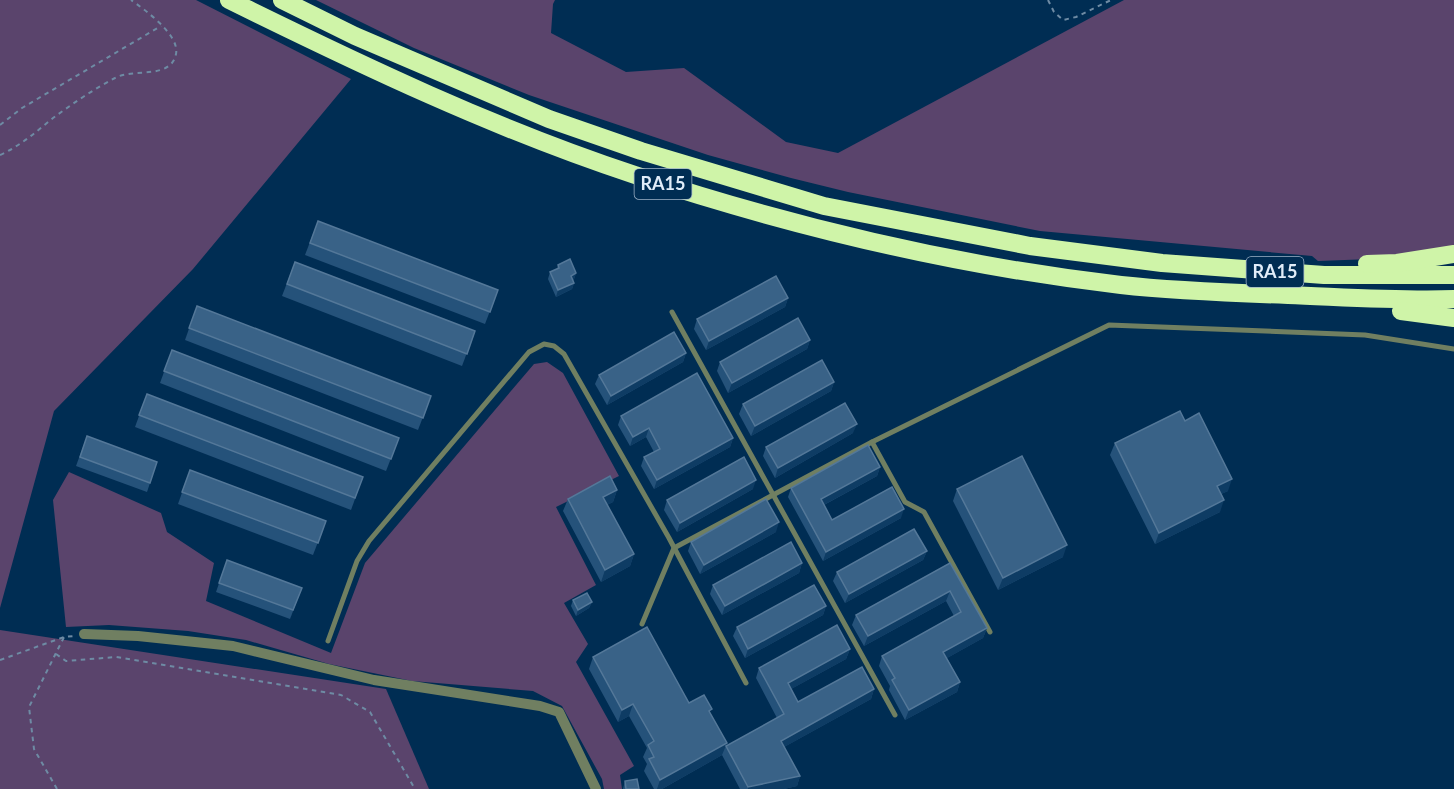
<svg xmlns="http://www.w3.org/2000/svg" width="1454" height="789" viewBox="0 0 1454 789" font-family="Lato,sans-serif">
<style>
.green{fill:#5a446c}
.lines{fill:none;stroke-linecap:round;stroke-linejoin:round}
.path{stroke:#6e8ba4;stroke-width:2;stroke-dasharray:4.5 4.5;stroke-linecap:butt}
.lane{stroke:#707f61;stroke-width:5}
.street{stroke:#707f61;stroke-width:10}
.highway{stroke:#cff4a8;stroke-width:18}
.wall{fill:#25527a}
.shaded-wall{fill:#0e3c64}
.building{fill:#396287;stroke:#547899;stroke-width:1.5}
.labels{text-anchor:middle;stroke-width:4.5;stroke-linejoin:round;paint-order:stroke}
.shield{fill:#002d53;stroke:#9eb3c7;stroke-width:1.5}
.shield-label{font-size:18px;font-weight:bold;fill:#e1edf9}
</style>
<rect width="100%" height="100%" fill="#002d53"/>
<g class="green">
<polygon points="0,0 196,0 351,79 193,269 54,411 0,608"/>
<polygon points="316,0 555,0 553,4 551,33 626,72 684,68 786,142 838,153 1124,0 1454,0 1454,248 1398,258 1318,261 1312,256 1040,231 848,192 791,178 708,155 529,95 414,48"/>
<polygon points="547,362 563,373 619,476 556,507 596,585 564,603 588,644 576,662 634,766 620,775 622,789 604,789 602,779 562,706 533,691 412,681 329,664 246,640 188,631 109,625 66,627 53,500 69,472 161,513 167,532 214,563 206,601 331,653 365,563 534,364"/>
<polygon points="0,630 386,689 429,789 0,789"/>
</g>
<g class="lines">
<g class="path">
<polyline points="1048,0 1054,12 1063,20 1076,17 1111,0"/>
<polyline points="0,125 22,108 161,26"/>
<path d="M0 155C20 146 36 132 53 118 72 104 94 89 115 78 132 68 171 80 176 54 180 35 145 10 131 0"/>
<polyline points="56,654 66,661 116,657 341,695 370,712 415,789"/>
<polyline points="0,660 64,637 74,636"/>
<polyline points="57,789 34,749 29,707 64,637"/>
</g>
<g class="lane">
<polyline points="672,312 895,715"/>
<polyline points="872,442 905,502 924,512 990,632"/>
<polyline points="642,624 674,548 872,442 1109,325 1365,335 1454,349"/>
<polyline points="328,641 357,561 369,541 529,352 544,344 554,346 564,354 669,538 746,683"/>
</g>
<polyline class="street" points="84,634 138,636 233,646 374,680 540,706 559,712 596,789"/>
<g class="highway">
<path d="M229 0C361 65 495 129 635 175 793 227 956 266 1121 285 1176 291 1232 293 1288 295 1343 297 1399 301 1454 299"/>
<polyline points="282,0 355,36 549,119 641,151 824,206 1030,246 1162,263 1324,275 1454,275"/>
<polyline points="1367,264 1397,263 1454,254"/>
<polyline points="1401,311 1454,318"/>
</g>
</g>
<g class="wall">
<polygon points="318,221 498,290 485,324 305,255"/>
<polygon points="295,262 475,331 462,366 282,296"/>
<polygon points="558,265 576,273 574,279 573,280 574,283 572,289 556,297 548,279 550,272 557,269"/>
<polygon points="788,298 785,307 706,350 694,329 697,319"/>
<polygon points="197,306 431,396 418,430 185,340"/>
<polygon points="810,340 807,349 728,393 717,371 720,362"/>
<polygon points="172,350 399,438 386,471 160,383"/>
<polygon points="686,353 683,362 607,405 595,384 599,375"/>
<polygon points="834,382 831,391 751,436 739,414 743,404"/>
<polygon points="147,394 363,477 351,510 135,427"/>
<polygon points="621,416 733,438 730,447 654,489 641,466 644,457 654,452 646,437 630,446 618,425"/>
<polygon points="1185,421 1228,491 1221,494 1220,512 1155,544 1110,455 1115,443"/>
<polygon points="853,433 775,478 763,456 766,447"/>
<polygon points="87,436 157,462 147,492 76,466"/>
<polygon points="880,467 877,476 824,505 832,520 901,518 823,561 788,497 791,488"/>
<polygon points="190,470 326,521 313,555 178,504"/>
<polygon points="753,489 677,532 664,510 667,500"/>
<polygon points="957,489 1063,557 998,590 953,501"/>
<polygon points="617,490 613,502 607,505 634,554 630,566 601,582 563,511 568,499"/>
<polygon points="776,532 700,574 688,551 691,542"/>
<polygon points="927,551 923,560 845,603 833,581 837,572"/>
<polygon points="227,560 302,588 290,619 216,592"/>
<polygon points="802,563 799,573 722,615 710,594 713,585"/>
<polygon points="950,563 987,628 983,638 947,658 960,682 957,692 905,720 889,690 890,686 879,666 882,656 954,616 946,601 864,646 852,625 856,615"/>
<polygon points="573,600 592,602 589,608 576,616 571,606"/>
<polygon points="826,606 823,615 745,658 733,636 737,627"/>
<polygon points="850,649 846,659 791,689 798,702 874,689 871,699 784,747 800,776 797,786 784,789 740,789 722,755 662,789 654,789 644,771 647,764 643,757 647,748 629,716 618,722 589,669 593,657 710,713 727,743 726,746 777,718 756,678 759,668"/>
<polygon points="625,781 639,789 623,789"/>
</g>
<g class="shaded-wall">
<polygon points="576,273 574,279 568,282 571,276"/>
<polygon points="574,283 572,289 556,297 558,290"/>
<polygon points="788,298 785,307 706,350 709,341"/>
<polygon points="810,340 807,349 728,393 732,383"/>
<polygon points="686,353 683,362 607,405 611,396"/>
<polygon points="834,382 831,391 751,436 755,426"/>
<polygon points="857,424 853,433 775,478 778,468"/>
<polygon points="649,428 646,437 630,446 633,437"/>
<polygon points="733,438 730,447 654,489 657,480"/>
<polygon points="880,467 877,476 818,508 821,499"/>
<polygon points="1232,479 1228,491 1213,498 1217,486"/>
<polygon points="756,480 753,489 677,532 680,523"/>
<polygon points="617,490 613,502 599,509 603,497"/>
<polygon points="1224,500 1220,512 1155,544 1159,533"/>
<polygon points="904,509 901,518 823,561 826,552"/>
<polygon points="779,522 776,532 700,574 704,565"/>
<polygon points="1067,545 1063,557 998,590 1003,578"/>
<polygon points="927,551 923,560 845,603 849,594"/>
<polygon points="634,554 630,566 601,582 605,570"/>
<polygon points="802,563 799,573 722,615 725,606"/>
<polygon points="950,591 946,601 864,646 868,636"/>
<polygon points="592,602 589,608 576,616 578,610"/>
<polygon points="826,606 823,615 745,658 748,649"/>
<polygon points="987,628 983,638 940,662 943,652"/>
<polygon points="850,649 846,659 784,693 788,683"/>
<polygon points="960,682 957,692 905,720 909,710"/>
<polygon points="874,689 871,699 777,751 781,741"/>
<polygon points="633,704 629,716 618,722 622,710"/>
<polygon points="727,743 722,755 662,789 657,789 660,780"/>
<polygon points="800,776 797,786 784,789 748,789 748,787"/>
</g>
<g class="building">
<polygon points="318,221 498,290 490,312 310,243"/>
<polygon points="570,259 576,273 571,276 574,283 558,290 550,272 559,268 558,265"/>
<polygon points="295,262 475,331 467,354 287,284"/>
<polygon points="776,276 788,298 709,341 697,319"/>
<polygon points="197,306 431,396 423,418 189,328"/>
<polygon points="798,318 810,340 732,383 720,362"/>
<polygon points="674,332 686,353 611,396 599,375"/>
<polygon points="172,350 399,438 391,459 164,371"/>
<polygon points="822,360 834,382 755,426 743,404"/>
<polygon points="697,373 733,438 657,480 644,457 660,449 649,428 633,437 621,416"/>
<polygon points="147,394 363,477 355,498 139,415"/>
<polygon points="845,403 857,424 778,468 766,447"/>
<polygon points="1180,411 1185,421 1199,413 1232,479 1217,486 1224,500 1159,533 1115,443"/>
<polygon points="87,436 157,462 150,483 80,457"/>
<polygon points="868,445 880,467 821,499 832,520 892,487 904,509 826,552 791,488"/>
<polygon points="1022,456 1067,545 1003,578 957,489"/>
<polygon points="744,457 756,480 680,523 667,500"/>
<polygon points="190,470 326,521 318,543 182,492"/>
<polygon points="610,476 617,490 603,497 634,554 605,570 568,499"/>
<polygon points="766,499 779,522 704,565 691,542"/>
<polygon points="914,529 927,551 849,594 837,572"/>
<polygon points="791,542 802,563 725,606 713,585"/>
<polygon points="227,560 302,588 293,610 219,583"/>
<polygon points="950,563 987,628 943,652 960,682 909,710 892,680 895,678 882,656 961,612 950,591 868,636 856,615"/>
<polygon points="814,585 826,606 748,649 737,627"/>
<polygon points="587,593 592,602 578,610 573,600"/>
<polygon points="837,625 850,649 788,683 798,702 862,667 874,689 781,741 800,776 748,787 726,746 784,714 759,668"/>
<polygon points="647,627 689,703 704,695 712,709 709,711 727,743 660,780 649,759 654,757 648,745 654,741 633,704 622,710 593,657"/>
<polygon points="637,779 639,789 626,789 625,781"/>
</g>
<g class="labels">
<g class="shield">
<rect x="634.5" y="169" width="57" height="30" rx="4.5"/>
<rect x="1246.5" y="257" width="57" height="30" rx="4.5"/>
</g>
<g class="shield-label">
<text x="663" y="190">RA15</text>
<text x="1275" y="278">RA15</text>
</g>
</g>
</svg>
